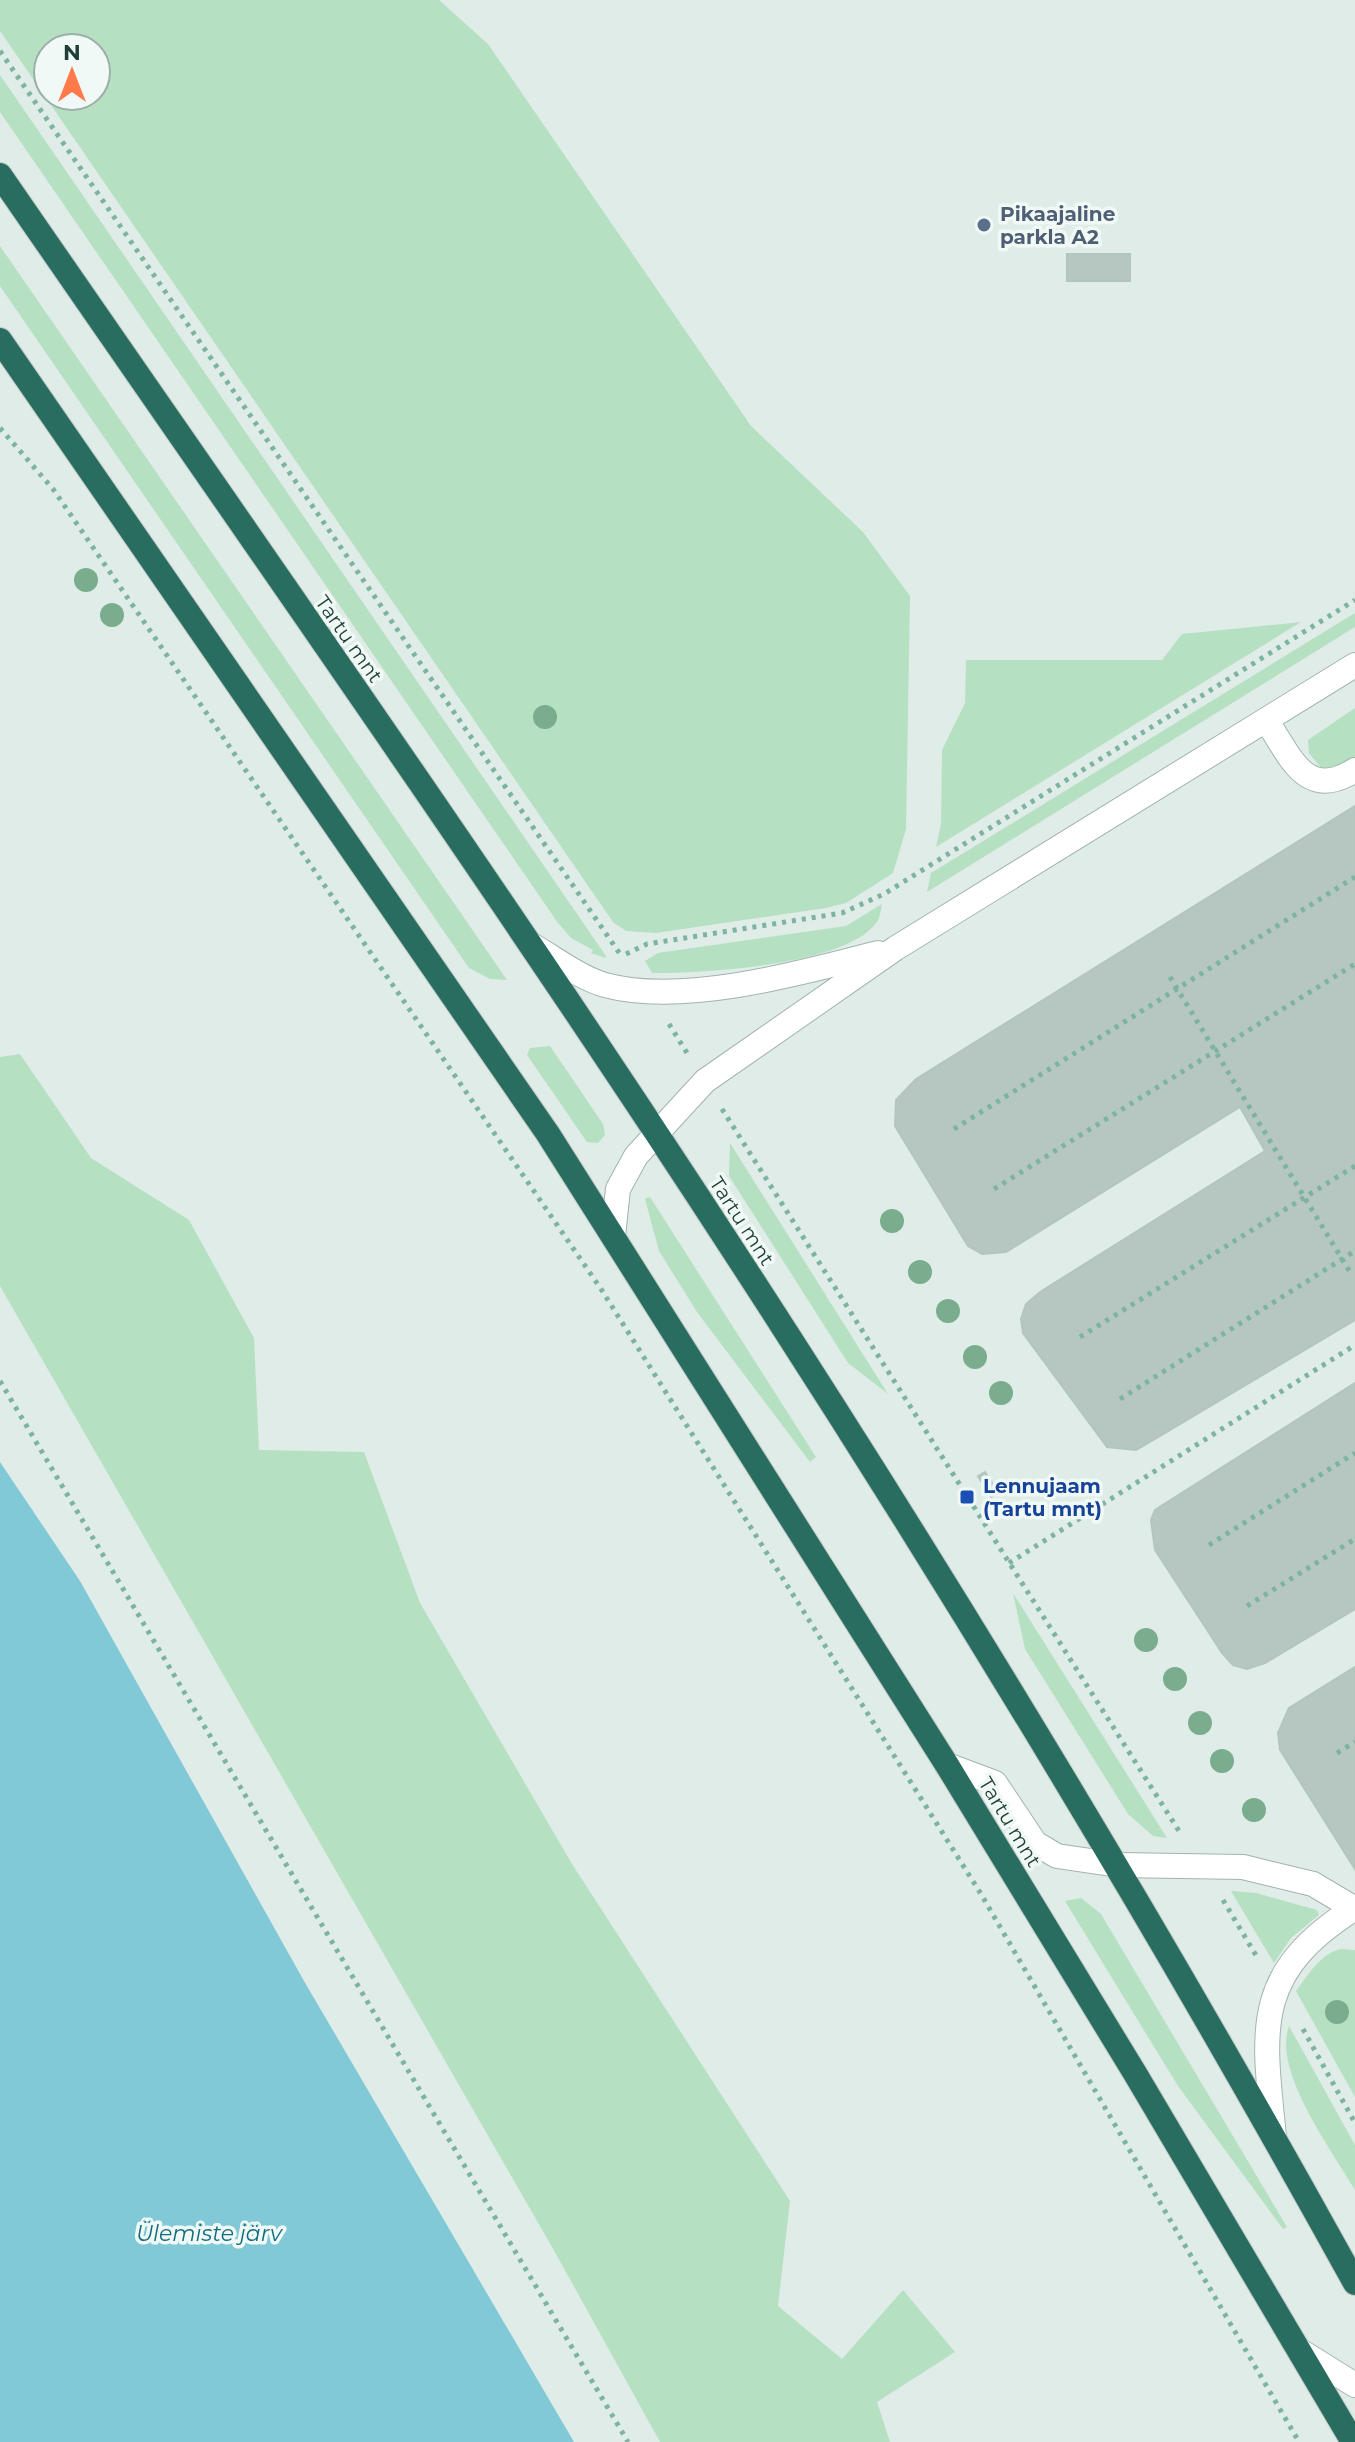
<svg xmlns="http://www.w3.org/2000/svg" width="1355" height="2442" viewBox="0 0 1355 2442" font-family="Montserrat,sans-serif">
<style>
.green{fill:#b6e0c2;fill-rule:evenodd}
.water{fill:#82c9d7}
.building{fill:#b5c7c0;stroke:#b1c7be;stroke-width:2}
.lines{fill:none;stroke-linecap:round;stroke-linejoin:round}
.minor-casing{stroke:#a2b4ae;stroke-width:26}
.highway-casing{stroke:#c0c9c7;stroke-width:26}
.path{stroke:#7db3a3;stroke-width:5;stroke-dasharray:4 6;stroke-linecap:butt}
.minor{stroke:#fff;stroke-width:24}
.highway{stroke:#286d60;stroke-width:24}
.tree{fill:#79ad8e}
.service-dot{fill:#5c6f8a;stroke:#f0f9f5;stroke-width:3}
.transit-dot{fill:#1a4fb4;stroke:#f0f9f5;stroke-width:3}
.labels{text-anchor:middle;stroke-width:7;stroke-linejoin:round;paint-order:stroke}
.service-label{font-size:20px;font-weight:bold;fill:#4e5e75;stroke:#f0f9f5;text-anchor:start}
.street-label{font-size:20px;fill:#1f3e36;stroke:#f0f9f5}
.transit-label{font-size:20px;font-weight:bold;fill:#164399;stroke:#f0f9f5;text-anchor:start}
.water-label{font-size:22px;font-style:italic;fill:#136d80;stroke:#f0f9f5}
</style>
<rect width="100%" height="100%" fill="#e0ece7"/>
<g class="green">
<path d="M0 0H439L488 44 751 426 863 532 910 596 906 829 893 873 846 903 826 908 656 933 626 931 613 922 0 31ZM48 48H96V96H48Z"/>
<polygon points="0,75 606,956 605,958 591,953 593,950 571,938 558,923 0,112"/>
<polygon points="0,246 507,980 490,979 469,968 0,286"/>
<polygon points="1355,613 1355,627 927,892 931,873"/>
<polygon points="1301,622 936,847 941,824 942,750 965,703 966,660 1162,660 1182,634"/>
<polygon points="1355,708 1355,757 1335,769 1321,768 1309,753 1308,740"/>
<path d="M882 904C881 909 880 918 877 922 846 966 702 973 652 973L645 961 658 953 846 926Z"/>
<polygon points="550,1046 603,1124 605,1135 598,1143 587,1142 527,1055 530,1048"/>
<polygon points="20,1054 91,1158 189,1220 254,1338 259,1450 364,1452 420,1603 572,1864 790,2201 778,2306 842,2359 903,2290 955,2352 877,2402 890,2442 660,2442 556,2254 0,1286 0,1057"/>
<polygon points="730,1143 888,1394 848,1363 729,1176"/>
<polygon points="650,1197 816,1457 810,1462 697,1312 659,1251 645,1199"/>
<polygon points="1013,1593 1167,1838 1153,1836 1128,1814 1025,1649"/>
<polygon points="1231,1891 1256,1893 1317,1910 1319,1915 1291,1938 1274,1963"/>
<polygon points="1081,1898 1101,1914 1287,2227 1283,2229 1178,2086 1065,1901"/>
<path d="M1341 1949 1355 1950V2097L1296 1991C1308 1975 1321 1953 1341 1949Z"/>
<path d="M1289 2026 1355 2145V2190C1333 2152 1272 2071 1289 2026Z"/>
</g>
<polygon class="water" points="0,1462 80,1581 304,1981 574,2442 0,2442"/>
<g class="building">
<rect x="1067" y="254" width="63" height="27"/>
<polygon points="1355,806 1355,1320 1150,1442 1136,1450 1107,1447 1023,1333 1021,1319 1026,1304 1040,1292 1265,1151 1240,1107 1006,1252 982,1254 968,1246 895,1126 896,1100 916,1079"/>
<polygon points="1355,1383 1355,1609 1265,1663 1247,1669 1233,1665 1222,1653 1155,1550 1151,1520 1155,1510"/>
<polygon points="985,1472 998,1492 991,1497 978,1476"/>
<polygon points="1355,1667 1355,1869 1280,1750 1278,1733 1289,1708"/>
</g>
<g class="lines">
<g class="minor-casing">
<g id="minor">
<path d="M1266 720C1290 755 1305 802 1355 770"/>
<path d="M530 944C553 957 580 978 605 985 682 1006 802 973 878 953"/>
<polyline points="613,1236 618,1189 636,1156 705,1081 896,948 1355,665"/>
<polyline points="947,1765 995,1783 1035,1843 1057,1856 1118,1865 1243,1867 1313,1884 1355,1909"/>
<path d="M1274 2136C1263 2028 1252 1973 1355 1908"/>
<polyline points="1302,2352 1355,2385"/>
</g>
</g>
<g class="highway-casing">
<g id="highway">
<path d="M0 175C219 493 442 809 655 1131 903 1506 1138 1890 1355 2283"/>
<polyline points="0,340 548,1134 947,1765 1136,2075 1353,2442"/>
</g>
</g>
<g class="path">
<polyline points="0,51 620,954"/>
<polyline points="0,428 53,489 601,1289 981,1894 1299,2442"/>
<polyline points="626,954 647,944 842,913 884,894 1355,600"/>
<polyline points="1170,977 1350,1272"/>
<polyline points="669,1024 687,1053"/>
<polyline points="722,1109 1179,1831"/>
<polyline points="954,1129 1355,877"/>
<polyline points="994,1189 1355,964"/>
<polyline points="1080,1337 1355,1166"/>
<polyline points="0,1381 628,2442"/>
<polyline points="1120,1399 1355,1251"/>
<polyline points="1209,1545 1355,1453"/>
<polyline points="1009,1563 1355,1345"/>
<polyline points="1247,1606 1355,1539"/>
<polyline points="1337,1753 1355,1742"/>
<polyline points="1223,1900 1257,1957"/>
<polyline points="1303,2029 1355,2123"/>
</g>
<use href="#minor" class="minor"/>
<use href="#highway" class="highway"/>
</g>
<g class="tree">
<circle cx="86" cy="580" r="12"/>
<circle cx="112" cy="615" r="12"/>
<circle cx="545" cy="717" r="12"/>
<circle cx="892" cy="1221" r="12"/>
<circle cx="920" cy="1272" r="12"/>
<circle cx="948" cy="1311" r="12"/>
<circle cx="975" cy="1357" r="12"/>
<circle cx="1001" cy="1393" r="12"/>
<circle cx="1146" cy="1640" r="12"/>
<circle cx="1175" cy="1679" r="12"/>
<circle cx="1200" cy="1723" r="12"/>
<circle cx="1222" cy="1761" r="12"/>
<circle cx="1254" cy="1810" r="12"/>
<circle cx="1337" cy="2012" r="12"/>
</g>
<circle class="service-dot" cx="984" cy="225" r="8"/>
<rect class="transit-dot" x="959" y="1489" width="16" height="16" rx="4"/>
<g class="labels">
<g class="service-label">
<text x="1000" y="221">Pikaajaline<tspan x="1000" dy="23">parkla A2</tspan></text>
</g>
<g class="street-label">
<text transform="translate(349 639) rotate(55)" y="7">Tartu mnt</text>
<text transform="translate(742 1221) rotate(57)" y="7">Tartu mnt</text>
<text transform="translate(1010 1822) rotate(59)" y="7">Tartu mnt</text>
</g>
<g class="transit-label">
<text x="983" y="1493">Lennujaam<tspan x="983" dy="23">(Tartu mnt)</tspan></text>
</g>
<g class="water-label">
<text x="209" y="2241">Ülemiste järv</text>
</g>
</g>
<g transform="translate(72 72)"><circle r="38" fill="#f0f9f5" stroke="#9caea9" stroke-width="2"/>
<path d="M0-6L14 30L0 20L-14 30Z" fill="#ff794b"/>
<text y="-12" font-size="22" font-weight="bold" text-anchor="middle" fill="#1f3e36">N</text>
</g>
</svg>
